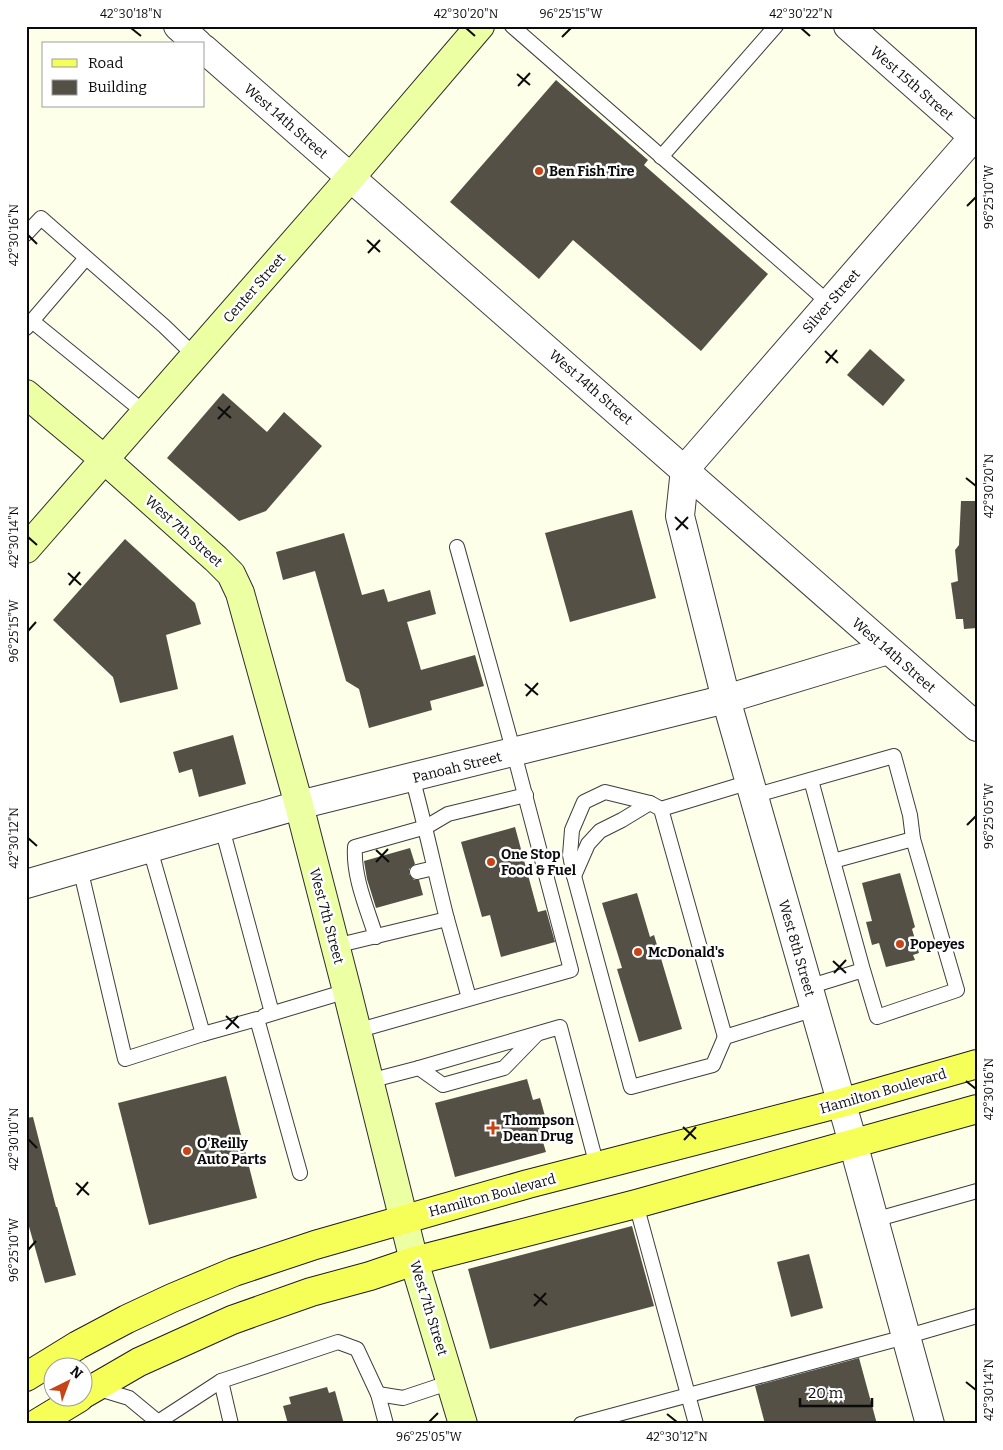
<svg xmlns="http://www.w3.org/2000/svg" width="1003" height="1450" viewBox="0 0 1003 1450" font-family="Bitter,serif">
<style>
.building{fill:#545046}
.lines{fill:none;stroke-linecap:round;stroke-linejoin:round}
.lane-casing{stroke:#3e3e3e;stroke-width:16}
.street-casing{stroke:#3e3e3e;stroke-width:30}
.secondary-casing{stroke:#2d2d2d;stroke-width:30}
.primary-casing{stroke:#1c1c1c;stroke-width:30}
.lane{stroke:#fff;stroke-width:14}
.street{stroke:#fff;stroke-width:28}
.secondary{stroke:#edffa3;stroke-width:28}
.primary{stroke:#f5ff58;stroke-width:28}
.ticks{fill:none;stroke:#0b0b0b;stroke-width:2}
.poi-dot{fill:#c74416;stroke:#fff;stroke-width:2}
.labels{text-anchor:middle;stroke-width:5;stroke-linejoin:round;paint-order:stroke}
.street-label{font-size:14px;fill:#0b0b0b;stroke:#fff}
.poi-label{font-size:14px;font-weight:bold;fill:#0b0b0b;stroke:#fff;text-anchor:start}
.neatline{fill:none;stroke:#0b0b0b;stroke-width:2}
.ticks-label{font-size:12px;text-anchor:middle;fill:#0b0b0b}
</style>
<rect width="100%" height="100%" fill="#fdffe8"/>
<g class="building">
<polygon points="556,80 648,160 644,165 768,274 701,351 573,240 539,279 450,202"/>
<polygon points="870,349 905,380 883,406 847,375"/>
<polygon points="223,393 267,432 284,412 322,446 266,511 239,521 167,458"/>
<polygon points="961,501 977,501 977,628 964,629 963,619 956,619 951,583 958,581 955,550 959,545"/>
<polygon points="632,510 656,598 570,622 545,533"/>
<polygon points="344,533 362,595 384,589 388,602 430,590 436,614 407,622 421,670 475,655 484,686 430,701 432,710 369,728 359,689 346,681 315,571 283,580 276,552"/>
<polygon points="125,539 195,603 201,624 166,635 178,689 120,703 113,677 53,620"/>
<polygon points="233,735 246,784 199,797 192,769 179,773 173,752"/>
<polygon points="515,827 538,912 546,910 555,942 501,957 490,915 482,917 461,842"/>
<polygon points="410,848 415,864 409,869 409,874 414,880 419,880 423,895 376,908 367,879 364,861"/>
<polygon points="900,873 915,927 912,929 919,953 913,955 915,960 886,967 879,943 872,945 866,922 872,921 862,883"/>
<polygon points="637,893 650,937 654,935 682,1029 639,1042 617,969 622,968 602,903"/>
<polygon points="226,1076 257,1198 149,1225 118,1103"/>
<polygon points="527,1079 533,1100 540,1098 548,1127 539,1129 546,1152 455,1177 435,1103"/>
<polygon points="33,1117 56,1207 57,1207 76,1275 45,1283 26,1216 26,1118"/>
<polygon points="632,1226 654,1306 490,1349 468,1269"/>
<polygon points="809,1254 823,1308 791,1317 777,1262"/>
<polygon points="859,1358 877,1424 765,1424 755,1386"/>
<polygon points="327,1387 329,1393 335,1391 344,1424 288,1424 283,1406 291,1404 289,1397"/>
</g>
<g class="lines">
<g class="lane-casing">
<g id="lane">
<polyline points="512,26 829,303"/>
<polyline points="661,157 776,26"/>
<polyline points="26,234 41,218 164,326 195,356"/>
<polyline points="32,321 145,413"/>
<polyline points="26,328 86,258"/>
<polyline points="811,780 833,861"/>
<polyline points="753,796 894,756 910,815 913,839"/>
<polyline points="661,809 725,1037 815,1009"/>
<polyline points="222,828 272,1013"/>
<polyline points="150,849 203,1034"/>
<polyline points="80,868 125,1059 203,1034 257,1019 300,1173"/>
<polyline points="417,872 434,868"/>
<polyline points="574,876 588,844 600,831 622,820 650,803"/>
<polyline points="447,919 469,998"/>
<path d="M376 937C367 908 353 877 355 847L426 827 448 814 526 795"/>
<path d="M335 946 447 919C435 872 425 824 412 777"/>
<polyline points="808,987 863,970 877,1017 957,990 913,839 833,861 863,970"/>
<polyline points="264,1016 347,991"/>
<polyline points="356,1031 571,970 514,753 457,547"/>
<polyline points="725,1037 713,1065 631,1087 574,876 570,855 572,830 584,802 605,792 650,803 661,809 750,782"/>
<polyline points="419,1068 443,1085 504,1068 537,1034"/>
<polyline points="369,1081 419,1068 560,1027 597,1166"/>
<polyline points="636,1204 696,1424"/>
<polyline points="874,1220 977,1191"/>
<polyline points="221,1381 231,1424"/>
<polyline points="96,1388 129,1398 158,1422"/>
<polyline points="378,1394 403,1398 451,1382"/>
<polyline points="159,1424 158,1422 221,1381 338,1342 357,1349 378,1394 386,1424"/>
<polyline points="581,1424 905,1337 977,1316"/>
</g>
</g>
<g class="street-casing">
<g id="street">
<polyline points="178,26 198,44"/>
<polyline points="848,26 977,140"/>
<polyline points="204,49 977,727"/>
<polyline points="26,884 299,805 726,699 888,650"/>
<polyline points="930,1424 853,1143 726,699 680,516 685,469 977,133"/>
</g>
</g>
<g class="secondary-casing">
<g id="secondary">
<polyline points="26,394 105,460 216,559 231,574 240,593 299,805 347,991 414,1261 463,1424"/>
<polyline points="26,549 351,177 480,26"/>
</g>
</g>
<g class="primary-casing">
<g id="primary">
<polyline points="26,1377 78,1345 127,1319 172,1298 234,1272 315,1245 528,1184 841,1103 977,1064"/>
<polyline points="82,1395 139,1362 232,1320 311,1292 370,1276 414,1261 636,1204 977,1109"/>
<polyline points="36,1424 79,1398"/>
</g>
</g>
<use href="#lane" class="lane"/>
<use href="#street" class="street"/>
<use href="#secondary" class="secondary"/>
<use href="#primary" class="primary"/>
</g>
<path class="ticks" d="M131 28 141 36M466 28 475 36M801 28 810 36M562 37 571 28M517 74 530 85M518 86 530 73M967 206 976 197M28 235 37 244M367 240 380 252M368 253 380 240M825 351 838 363M826 363 837 350M218 407 231 418M218 419 230 406M966 478 976 486M675 517 688 529M676 530 688 517M28 537 37 545M68 573 81 585M69 585 80 572M28 631 36 622M525 684 538 695M526 696 538 683M967 825 976 816M28 838 37 846M376 850 389 862M376 862 388 849M833 961 846 973M834 973 846 960M226 1016 239 1028M226 1029 238 1016M966 1081 976 1089M683 1127 696 1139M28 1139 37 1148M684 1140 696 1127M76 1183 89 1195M77 1195 88 1182M28 1250 36 1241M534 1294 547 1305M534 1306 546 1293M966 1382 976 1390M667 1414 677 1422M429 1422 438 1413"/>
<g class="poi-dot">
<circle cx="539" cy="171" r="5"/>
<circle cx="491" cy="862" r="5"/>
<circle cx="900" cy="944" r="5"/>
<circle cx="638" cy="952" r="5"/>
<path d="M490.5 1120.5h5v5h5v5h-5v5h-5v-5h-5v-5h5z"/>
<circle cx="187" cy="1151" r="5"/>
</g>
<g class="labels">
<g class="street-label">
<text transform="translate(912 83) rotate(41)" y="5">West 15th Street</text>
<text transform="translate(286 121) rotate(41)" y="5">West 14th Street</text>
<text transform="translate(254 288) rotate(-49)" y="5">Center Street</text>
<text transform="translate(831 301) rotate(-49)" y="5">Silver Street</text>
<text transform="translate(591 387) rotate(41)" y="5">West 14th Street</text>
<text transform="translate(184 531) rotate(42)" y="5">West 7th Street</text>
<text transform="translate(894 655) rotate(41)" y="5">West 14th Street</text>
<text transform="translate(457 767) rotate(-14)" y="5">Panoah Street</text>
<text transform="translate(327 916) rotate(75)" y="5">West 7th Street</text>
<text transform="translate(797 948) rotate(74)" y="5">West 8th Street</text>
<text transform="translate(883 1091) rotate(-16)" y="5">Hamilton Boulevard</text>
<text transform="translate(492 1195) rotate(-15)" y="5">Hamilton Boulevard</text>
<text transform="translate(429 1308) rotate(73)" y="5">West 7th Street</text>
</g>
<g class="poi-label">
<text x="549" y="176">Ben Fish Tire</text>
<text x="501" y="859">One Stop<tspan x="501" dy="16">Food &amp; Fuel</tspan></text>
<text x="910" y="949">Popeyes</text>
<text x="648" y="957">McDonald's</text>
<text x="503" y="1125">Thompson<tspan x="503" dy="16">Dean Drug</tspan></text>
<text x="197" y="1148">O'Reilly<tspan x="197" dy="16">Auto Parts</tspan></text>
</g>
</g>
<rect width="1003" height="1450" fill="none" stroke="#ffffff" stroke-width="55"/>
<rect x="42" y="42" width="162" height="65" fill="#ffffff" stroke="#9d9d9d"/>
<rect x="52" y="59" width="25" height="8" fill="#f5ff58" stroke="#9d9d9d"/>
<text x="88" y="68" font-size="15" fill="#0b0b0b">Road</text>
<rect x="52" y="80" width="25" height="15" fill="#545046" stroke="#9d9d9d"/>
<text x="88" y="92" font-size="15" fill="#0b0b0b">Building</text>
<g transform="translate(68 1382) rotate(42)"><circle r="24" fill="#ffffff" stroke="#9d9d9d"/>
<path d="M0-4L9 19L0 12L-9 19Z" fill="#c74416"/>
<text y="-8" font-size="14" font-weight="bold" text-anchor="middle" fill="#0b0b0b">N</text>
</g>
<path d="M800 1398v8h72v-8" fill="none" stroke="#0b0b0b" stroke-width="2.5"/>
<text x="808" y="1398" font-size="15" fill="#0b0b0b" stroke="#ffffff" stroke-width="4" paint-order="stroke">20 m</text>
<rect x="28" y="28" width="948" height="1394" class="neatline"/>
<g class="ticks-label">
<text x="131" y="18">42°30'18"N</text>
<text x="466" y="18">42°30'20"N</text>
<text x="571" y="18">96°25'15"W</text>
<text x="801" y="18">42°30'22"N</text>
<text transform="translate(989 197) rotate(-90)" y="4">96°25'10"W</text>
<text transform="translate(14 235) rotate(-90)" y="4">42°30'16"N</text>
<text transform="translate(989 486) rotate(-90)" y="4">42°30'20"N</text>
<text transform="translate(14 537) rotate(-90)" y="4">42°30'14"N</text>
<text transform="translate(14 631) rotate(-90)" y="4">96°25'15"W</text>
<text transform="translate(989 816) rotate(-90)" y="4">96°25'05"W</text>
<text transform="translate(14 838) rotate(-90)" y="4">42°30'12"N</text>
<text transform="translate(989 1089) rotate(-90)" y="4">42°30'16"N</text>
<text transform="translate(14 1139) rotate(-90)" y="4">42°30'10"N</text>
<text transform="translate(14 1250) rotate(-90)" y="4">96°25'10"W</text>
<text transform="translate(989 1390) rotate(-90)" y="4">42°30'14"N</text>
<text x="429" y="1441">96°25'05"W</text>
<text x="677" y="1441">42°30'12"N</text>
</g>
</svg>
